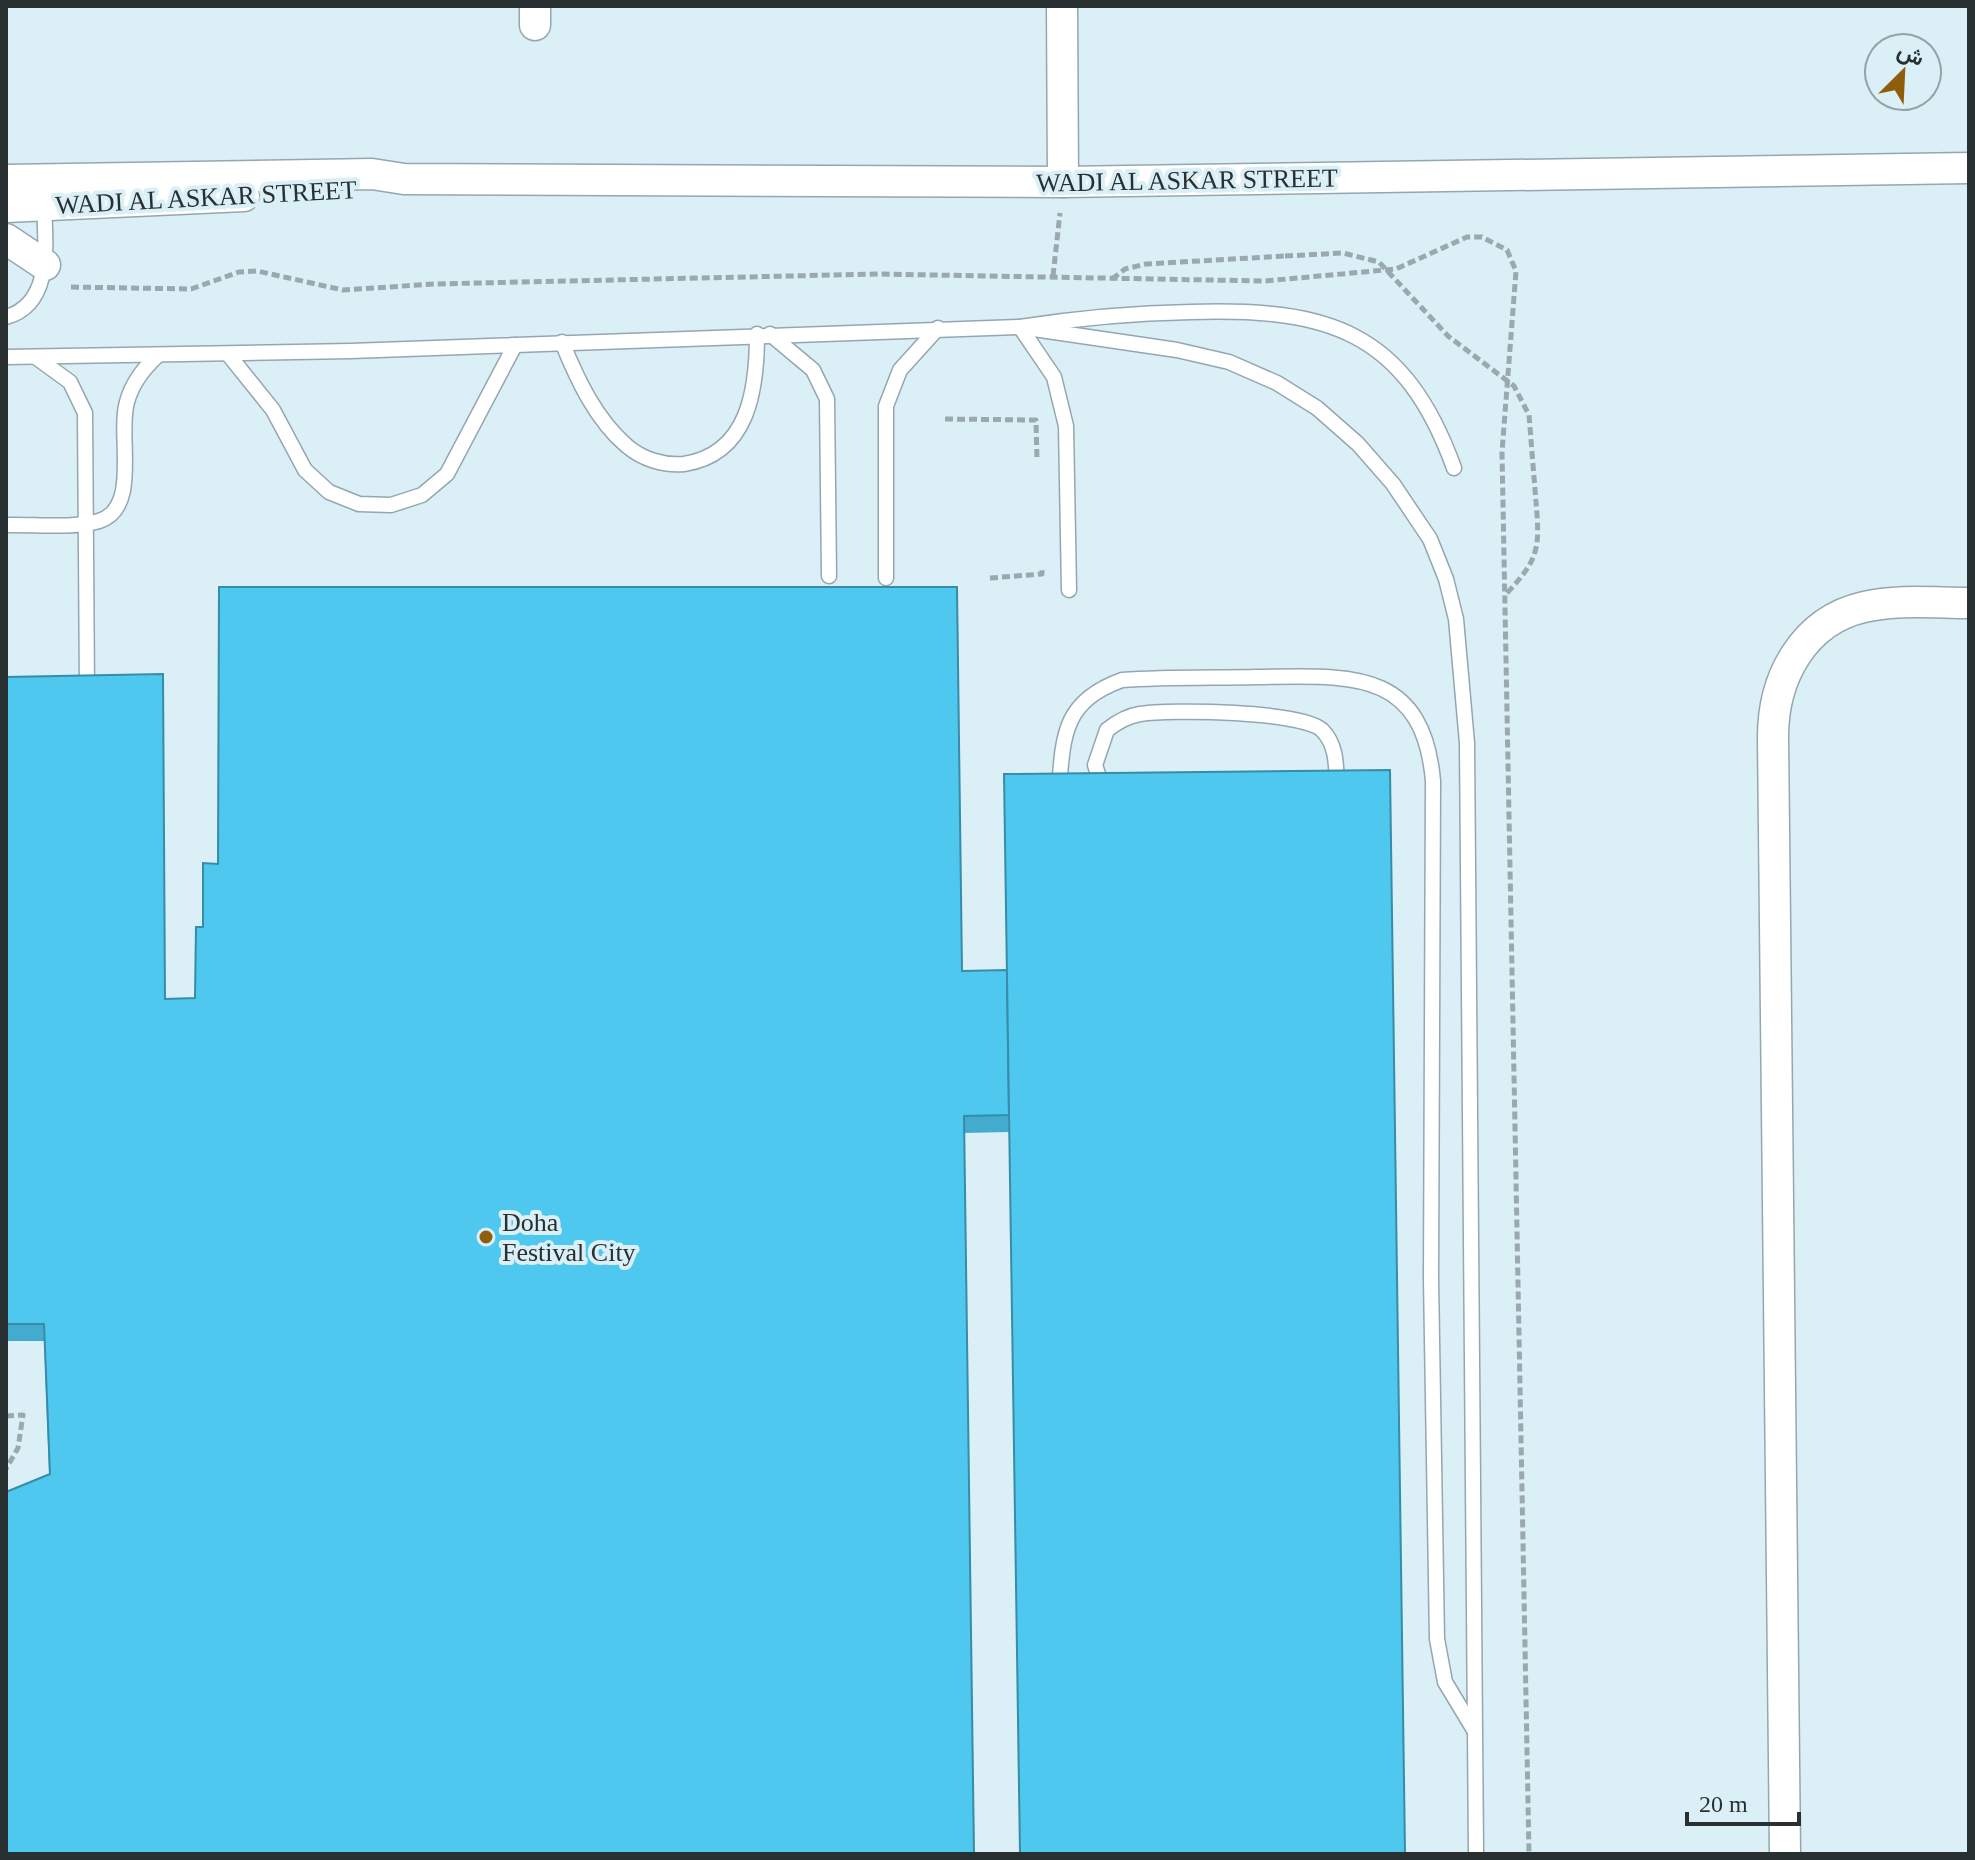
<svg xmlns="http://www.w3.org/2000/svg" width="1975" height="1860" viewBox="0 0 1975 1860" font-family="'Times New Roman',Vazirmatn,serif">
<style>
.lines{fill:none;stroke-linecap:round;stroke-linejoin:round}
.service-casing{stroke:#95a7ae;stroke-width:17}
.minor-casing{stroke:#95a7ae;stroke-width:33}
.path{stroke:#9aa9ae;stroke-width:5;stroke-dasharray:8 4;stroke-linecap:butt}
.service{stroke:#fff;stroke-width:14}
.minor{stroke:#fff;stroke-width:30}
.path-bridge{stroke:#9aa9ae;stroke-width:5;stroke-dasharray:8 4;stroke-linecap:butt}
.wall{fill:#43acce}
.building{fill:#4ec8ef;stroke:#378ca7;stroke-width:2}
.poi-dot{fill:#8f5e0a;stroke:#dbeff6;stroke-width:3}
.labels{text-anchor:middle;stroke-width:8;stroke-linejoin:round;paint-order:stroke}
.street-label{font-size:26px;fill:#283032;stroke:#dbeff6}
.poi-label{font-size:26px;fill:#283032;stroke:#dbeff6;text-anchor:start}
</style>
<rect width="100%" height="100%" fill="#dbeff6"/>
<g class="lines">
<g class="service-casing">
<g id="service">
<path d="M6 317C54 304 45 242 44 203"/>
<polyline points="770,334 813,370 827,399 829,576"/>
<path d="M562 342C577 379 596 420 627 446 642 459 664 466 684 464 749 454 757 389 757 334"/>
<polyline points="228,354 273,410 305,470 329,492 359,504 391,505 422,495 447,474 515,345"/>
<polyline points="6,357 351,351 1020,327 1177,350 1229,362 1277,383 1317,408 1358,444 1393,484 1430,539 1446,579 1456,619 1467,743 1476,1854"/>
<polyline points="37,358 70,382 85,413 87,692"/>
<path d="M6 525C35 524 72 529 99 521 141 508 117 436 127 402 132 383 143 369 157 356"/>
<polyline points="886,578 886,406 900,370 938,328"/>
<path d="M1069 590 1066 426 1054 377 1020 327C1078 318 1134 313 1191 312 1328 308 1404 330 1454 468"/>
<path d="M1059 789C1063 734 1064 701 1122 680 1167 677 1212 678 1257 677 1348 676 1423 667 1433 781L1431 1279 1437 1639 1445 1682 1474 1730"/>
<path d="M1103 789 1095 765 1107 730C1117 722 1127 716 1140 714 1170 709 1302 711 1322 730 1338 746 1336 769 1337 789"/>
</g>
</g>
<g class="minor-casing">
<g id="minor">
<polyline points="535,6 535,25"/>
<polyline points="1062,6 1063,182"/>
<polyline points="6,180 372,174 404,179 1063,182 1969,168"/>
<polyline points="6,207 244,196"/>
<polyline points="6,239 45,265"/>
<path d="M1785 1854 1773 737C1773 678 1803 621 1864 607 1898 599 1935 603 1969 603"/>
</g>
</g>
<g class="path">
<polyline points="1053,276 1060,213"/>
<polyline points="1112,279 1125,269 1146,264 1285,256"/>
<polyline points="71,287 191,289 239,272 257,271 343,290 434,284 878,274 1265,281 1396,269 1467,237 1482,237 1507,250 1516,271 1502,452 1529,1854"/>
<polyline points="945,419 1036,420 1037,460"/>
<polyline points="990,578 1042,574 1042,570"/>
<path d="M1507 593C1539 559 1540 548 1536 502"/>
<polyline points="6,1416 23,1415 18,1448 6,1469"/>
</g>
<use href="#service" class="service"/>
<use href="#minor" class="minor"/>
<polyline class="path-bridge" points="1285,256 1343,253 1379,262 1448,336 1514,386 1529,415 1536,502"/>
</g>
<polygon class="wall" points="6,677 165,999 1007,970 1009,1132 964,1133 49,1474 44,1341 6,1341"/>
<g class="building">
<polygon points="219,587 957,587 962,971 1007,970 1009,1115 964,1116 974,1854 6,1854 6,1492 50,1474 44,1324 6,1324 6,677 163,674 165,999 195,998 196,927 203,927 203,863 218,864"/>
<polygon points="1390,770 1405,1854 1020,1854 1004,774"/>
</g>
<circle class="poi-dot" cx="486" cy="1237" r="8"/>
<g class="labels">
<g class="street-label">
<text transform="translate(1187 180) rotate(-1)" y="9">WADI AL ASKAR STREET</text>
<text transform="translate(206 197) rotate(-3)" y="9">WADI AL ASKAR STREET</text>
</g>
<g class="poi-label">
<text x="502" y="1231">Doha<tspan x="502" dy="30">Festival City</tspan></text>
</g>
</g>
<rect width="1975" height="1860" fill="none" stroke="#283032" stroke-width="16"/>
<g transform="translate(1903 72) rotate(24)"><circle r="38" fill="#dbeff6" stroke="#93a3a8" stroke-width="2"/>
<path d="M0-6L14 30L0 20L-14 30Z" fill="#8f5e0a"/>
<text y="-12" font-size="22" font-weight="bold" text-anchor="middle" fill="#283032">ش</text>
</g>
<path d="M1687 1812v12h112v-12" fill="none" stroke="#283032" stroke-width="4"/>
<text x="1699" y="1812" font-size="24" fill="#283032" stroke="#dbeff6" stroke-width="6" paint-order="stroke">20 m</text>
</svg>
